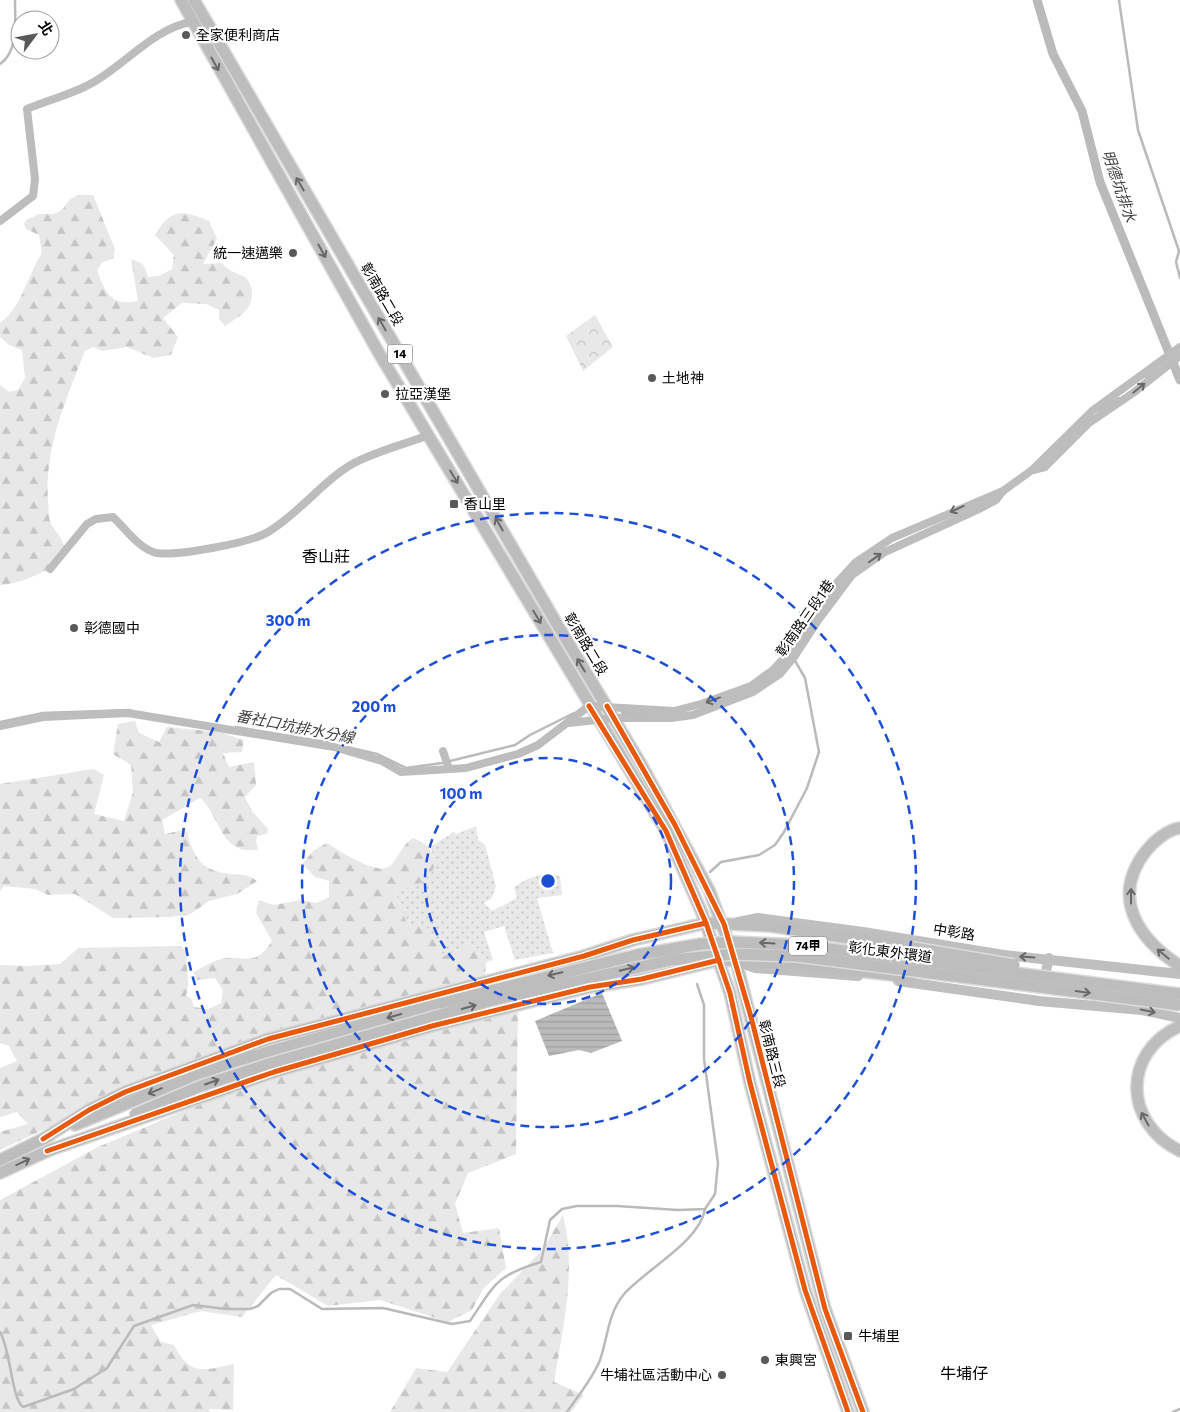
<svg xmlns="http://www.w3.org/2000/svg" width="1180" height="1412" viewBox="0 0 1180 1412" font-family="Commissioner,'Noto Sans TC',sans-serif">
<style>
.grass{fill:url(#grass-dots)}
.forest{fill:url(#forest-firs)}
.park{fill:url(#park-crowns)}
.water{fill:url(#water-rules)}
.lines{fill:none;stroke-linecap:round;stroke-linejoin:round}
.stream{stroke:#bababa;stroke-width:2.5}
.canal{stroke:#bababa;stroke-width:9}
.primary-casing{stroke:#dbdbdb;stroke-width:14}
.street{stroke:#bdbdbd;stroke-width:8}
.secondary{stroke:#bfbfbf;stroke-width:10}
.primary{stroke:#bdbdbd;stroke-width:11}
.primary-bridge-casing{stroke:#dbdbdb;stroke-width:14;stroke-linecap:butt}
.primary-bridge{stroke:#bdbdbd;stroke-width:11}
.cycleway-casing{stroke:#fff;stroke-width:8}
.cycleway{stroke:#e8590c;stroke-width:5}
.oneway{stroke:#686868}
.oneway2{stroke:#696969}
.ring{fill:none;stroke:#1d4ed8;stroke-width:2.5;stroke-dasharray:9 6}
.poi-dot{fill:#595959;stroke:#fff;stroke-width:2}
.labels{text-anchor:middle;stroke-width:4.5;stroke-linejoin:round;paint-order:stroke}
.shield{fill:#fff;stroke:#4c4c4c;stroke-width:1}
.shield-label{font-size:12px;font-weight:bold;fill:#000}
.poi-label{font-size:14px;fill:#000;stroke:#fff;text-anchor:start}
.street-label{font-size:14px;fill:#000;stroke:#fff}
.water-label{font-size:15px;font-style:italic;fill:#3e3e3e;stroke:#fff}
.quarter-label{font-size:16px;fill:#000;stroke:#fff}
.centre{fill:#1d4ed8;stroke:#fff;stroke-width:2.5}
.ring-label{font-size:15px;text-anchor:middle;font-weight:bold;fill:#1d4ed8;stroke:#fff;stroke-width:4.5;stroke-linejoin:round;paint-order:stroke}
</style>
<defs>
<pattern id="grass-dots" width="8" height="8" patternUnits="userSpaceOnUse" patternTransform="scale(1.25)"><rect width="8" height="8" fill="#e8e8e8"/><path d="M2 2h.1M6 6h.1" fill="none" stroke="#c5c5c5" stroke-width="1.8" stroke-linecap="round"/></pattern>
<pattern id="forest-firs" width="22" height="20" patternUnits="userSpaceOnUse" patternTransform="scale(1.25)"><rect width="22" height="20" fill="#e8e8e8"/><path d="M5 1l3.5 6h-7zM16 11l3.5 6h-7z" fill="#c5c5c5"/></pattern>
<pattern id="park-crowns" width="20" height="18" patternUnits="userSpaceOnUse" patternTransform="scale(1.25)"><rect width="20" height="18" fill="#e8e8e8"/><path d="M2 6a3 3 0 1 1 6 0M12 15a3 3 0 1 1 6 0" fill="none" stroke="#c5c5c5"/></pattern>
<pattern id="water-rules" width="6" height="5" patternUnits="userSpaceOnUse" patternTransform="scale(1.25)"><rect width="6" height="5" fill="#bababa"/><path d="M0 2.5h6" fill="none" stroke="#9e9e9e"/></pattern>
</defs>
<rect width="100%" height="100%" fill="#fff"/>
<path class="grass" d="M476 826 478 840 485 845 496 886 492 898 484 903 492 911 517 898 514 887C529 877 543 872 560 876L562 895 537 898 553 953 515 960 504 926 484 932 493 960 486 962 479 949 470 946 444 956 426 927H408L396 894 399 889 413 886 434 857 430 847 454 832 456 834Z"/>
<g class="forest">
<path d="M79 195H93L115 249 113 259 103 262 97 270C105 292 111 307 138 301L131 259 143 264 148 277 159 276 172 269 174 255 155 235C170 209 182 209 209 221L217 239 203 264 222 263C229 272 235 272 245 277 249 280 251 286 252 291 253 310 240 316 225 326L219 319V310L206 304 182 303 163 318 178 337 171 355 153 358 127 347 102 351 93 347 85 351C66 399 44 449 48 502 49 508 48 515 50 521 53 532 66 538 64 551 61 569 16 585 0 585V385L9 392 18 390 25 378 22 350 9 345 0 337V323C23 306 27 276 42 253L39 235 26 229 24 224 26 220 39 214H54L62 210 70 199Z"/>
<path d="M135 721 139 733 159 742 167 727 219 732 244 740 242 752 223 753 229 767 254 762 256 785 245 797 252 811 268 829 267 834 257 836 256 841 258 850C252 850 243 851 238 848 219 839 216 811 200 798L162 820 165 834 183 830 187 832C194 859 202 871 231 874 242 875 248 874 257 881L237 894 209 901 189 915 170 917 113 918 75 894 48 895 35 889 4 886 0 891V784L93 769 104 775 94 814 124 821 133 792 131 765 113 754 118 724Z"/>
<path d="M413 838C433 844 443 865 425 880 417 886 408 888 399 889L396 893 408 927H426L444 956 470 946 479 949 486 962 485 975 357 1010 73 1116 0 1150V1132L28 1124 17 1112 0 1117V1068L17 1061 9 1046 0 1043V965L26 966 60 964 78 948 181 946 187 953C185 970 191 978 186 996L191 998 194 1007 208 1009 221 1003 223 990 215 978 197 980 193 972C202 968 212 961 222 959 243 954 255 969 272 941L256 913 259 900 274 905 301 900 316 903 329 897V881L315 877 302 864 314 850 327 843C338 850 379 878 391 865 400 855 402 845 413 838Z"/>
<path d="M518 1012 516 1154 468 1173 455 1204 463 1233 499 1228 506 1268 483 1289 472 1310 448 1322 380 1300 328 1306 276 1275 242 1317 201 1311 151 1325 161 1342 174 1345C190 1377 205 1370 234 1364L233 1410 209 1409 210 1412H0V1200L98 1147 231 1091 452 1022Z"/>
<path d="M563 1215C577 1270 563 1327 554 1382L584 1395 571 1412H390L416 1368 447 1372 500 1294 543 1249Z"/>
</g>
<polygon class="park" points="595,315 613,347 583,371 566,336"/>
<polygon class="water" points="602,993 622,1041 591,1053 579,1050 549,1056 535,1021"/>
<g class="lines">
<g class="stream">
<polyline points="1119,0 1138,130 1179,251 1176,262 1180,278"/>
<path d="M0 64C19 51 15 21 15 0"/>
<polyline points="1146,378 1156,369"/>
<polyline points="1098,411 1119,398"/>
<polyline points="855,568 868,558"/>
<polyline points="622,713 654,714"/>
<polyline points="0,722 43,713 130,710"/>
<polyline points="236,727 332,743"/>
<polyline points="347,747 377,754 406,768 442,763 515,745 530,735 574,713"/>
<polyline points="710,872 721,862 759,855 775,845 784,832 807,788 819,752 805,678 794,659"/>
<path d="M0 1332C11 1351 11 1397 23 1407L74 1389 107 1368 134 1326 193 1305 226 1309H250L258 1306 271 1293 279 1289H290L322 1309 383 1308 452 1324 470 1321C496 1283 495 1276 541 1262L550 1220 562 1209 577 1206H617L678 1210 705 1209 715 1194 718 1163 704 1059V1005L697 984"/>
<path d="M567 1412C578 1396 593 1378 600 1360 608 1337 608 1312 625 1293 647 1269 700 1241 705 1209"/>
<polyline points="1173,1412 1180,1409"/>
</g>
<polyline class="canal" points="1037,0 1053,54 1082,111 1100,182 1180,380"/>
<g class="primary-casing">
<g id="primary">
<polyline points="181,0 380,355 666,831 702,913 730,993 750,1083 805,1290 848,1412"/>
<polyline points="194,0 554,619 641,764 709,890 737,965 825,1309 863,1412"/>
<path d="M1180 828C1167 830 1154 841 1146 851 1110 897 1138 939 1180 966"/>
<path d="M1180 1026C1122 1052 1123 1123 1180 1151"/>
<polyline points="75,1125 196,1075 233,1062 441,1003"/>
<polyline points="43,1139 89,1110 125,1092 268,1039 584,956 633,940 706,923 770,926 908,947"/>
<polyline points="47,1151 274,1072 432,1026 590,987 642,979 719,960 797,964 910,977"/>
<polyline points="0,1160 49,1136"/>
<polyline points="0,1173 52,1149"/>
</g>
</g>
<g class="street">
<path d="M0 221 33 196 35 179 27 109C48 100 73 94 92 83 126 64 153 29 191 22"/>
<polyline points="1033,470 1045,467 1089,423 1133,393 1180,356"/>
<path d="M50 569 87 524 96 519 113 517C124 527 140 550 157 553 178 556 250 543 268 532 300 513 322 481 354 463 377 451 405 444 429 435"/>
<polyline points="569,723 614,718 671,718 693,715 753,692 780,674 794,657 819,619 852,575 885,552 981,508 996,500 1003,491"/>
<polyline points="0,726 43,717 128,713 334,747 382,761 401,772 466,768 518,754 538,745 589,706 674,711 701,704 751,686 773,670 786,656 833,587 856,562 892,538 1003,491 1032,470 1092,411 1180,347"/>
<polyline points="443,751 449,769"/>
</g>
<g class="secondary">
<polyline points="738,922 758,918 863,932 1004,955 1180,974"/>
<polyline points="742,963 755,968 858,976"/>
<polyline points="898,981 1039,1001 1142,1010 1180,1018"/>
<polyline points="1043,984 1049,958"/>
</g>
<use href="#primary" class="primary"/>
<g class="primary-bridge-casing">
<g id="primary-bridge">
<polyline points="908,947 1014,965"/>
<polyline points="441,1003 637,955 701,944 733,942 798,945 1180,994"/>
<polyline points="135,1114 201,1086 272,1063 493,1000 671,960 734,954 797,956 1180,1005"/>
</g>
</g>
<use href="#primary-bridge" class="primary-bridge"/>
<g class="cycleway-casing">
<g id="cycleway">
<polyline points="589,706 666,831 706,923 730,993 750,1083 805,1290 848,1412"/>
<polyline points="607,706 675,825 724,924 751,1017 825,1309 863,1412"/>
<polyline points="43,1139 89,1110 125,1092 268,1039 584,956 633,940 706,923"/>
<polyline points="47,1151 274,1072 432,1026 590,987 642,979 719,960"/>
</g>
</g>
<use href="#cycleway" class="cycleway"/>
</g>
<defs><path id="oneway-shaft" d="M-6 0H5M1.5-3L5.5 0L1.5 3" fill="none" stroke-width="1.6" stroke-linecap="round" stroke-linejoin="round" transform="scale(1.25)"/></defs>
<g class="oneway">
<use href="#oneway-shaft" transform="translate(215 64) rotate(61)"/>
<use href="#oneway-shaft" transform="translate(300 184) rotate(-120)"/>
<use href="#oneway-shaft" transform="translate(322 251) rotate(61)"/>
<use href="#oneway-shaft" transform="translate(382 324) rotate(-120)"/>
<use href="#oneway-shaft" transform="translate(1139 388) rotate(-39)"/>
<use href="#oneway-shaft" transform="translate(454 477) rotate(59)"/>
<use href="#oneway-shaft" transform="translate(957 509) rotate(156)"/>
<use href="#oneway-shaft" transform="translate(499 524) rotate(-120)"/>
<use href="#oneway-shaft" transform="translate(875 558) rotate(-35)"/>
<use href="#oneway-shaft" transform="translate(537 617) rotate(59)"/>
<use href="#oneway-shaft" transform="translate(581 665) rotate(-121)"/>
<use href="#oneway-shaft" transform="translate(713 700) rotate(160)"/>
<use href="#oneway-shaft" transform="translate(1131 896) rotate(-90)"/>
<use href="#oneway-shaft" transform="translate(767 943) rotate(-177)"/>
<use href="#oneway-shaft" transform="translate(1163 954) rotate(-141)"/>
<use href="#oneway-shaft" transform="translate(627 969) rotate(-13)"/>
<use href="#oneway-shaft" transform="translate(555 974) rotate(167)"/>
<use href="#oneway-shaft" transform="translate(1083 992) rotate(8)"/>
<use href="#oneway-shaft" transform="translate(469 1007) rotate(-16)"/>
<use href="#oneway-shaft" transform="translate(394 1016) rotate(164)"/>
<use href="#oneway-shaft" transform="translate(212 1082) rotate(-19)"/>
<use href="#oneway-shaft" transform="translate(155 1091) rotate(158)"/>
<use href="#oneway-shaft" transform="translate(1145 1119) rotate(-119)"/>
<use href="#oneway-shaft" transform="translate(23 1162) rotate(-25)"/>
</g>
<g class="oneway2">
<use href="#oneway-shaft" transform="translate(1027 957) rotate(-176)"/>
<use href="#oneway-shaft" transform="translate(1148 1011) rotate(12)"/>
</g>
<g class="ring">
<circle cx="548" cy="881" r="123"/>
<circle cx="548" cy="881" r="246"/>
<circle cx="548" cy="881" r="368"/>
</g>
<g class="poi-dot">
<circle cx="186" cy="35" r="5"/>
<circle cx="293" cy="253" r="5"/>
<circle cx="652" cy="378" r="5"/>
<circle cx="385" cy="394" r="5"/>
<rect x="449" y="499" width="10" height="10" rx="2.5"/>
<circle cx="74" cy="628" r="5"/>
<rect x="843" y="1331" width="10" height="10" rx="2.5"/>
<circle cx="765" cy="1360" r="5"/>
<circle cx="722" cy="1375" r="5"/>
</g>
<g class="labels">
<g class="shield">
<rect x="387.5" y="344.5" width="25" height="19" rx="4"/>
<rect x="789" y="936.5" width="38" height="19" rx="4"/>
</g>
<g class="shield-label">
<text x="400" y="358">14</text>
<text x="808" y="950">74甲</text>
</g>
<g class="poi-label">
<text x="196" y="40">全家便利商店</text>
<text x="283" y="258" text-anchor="end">統一速邁樂</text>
<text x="662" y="383">土地神</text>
<text x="395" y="399">拉亞漢堡</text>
<text x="464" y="509">香山里</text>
<text x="84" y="633">彰德國中</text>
<text x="858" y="1341">牛埔里</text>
<text x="775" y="1365">東興宮</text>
<text x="712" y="1380" text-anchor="end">牛埔社區活動中心</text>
</g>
<g class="street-label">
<text transform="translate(382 294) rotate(60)" y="5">彰南路二段</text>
<text transform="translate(805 618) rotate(-55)" y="5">彰南路三段1巷</text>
<text transform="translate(586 644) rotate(59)" y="5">彰南路二段</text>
<text transform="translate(954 932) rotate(9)" y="5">中彰路</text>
<text transform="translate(890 952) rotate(7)" y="5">彰化東外環道</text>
<text transform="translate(772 1054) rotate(76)" y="5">彰南路三段</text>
</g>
<g class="water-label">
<text transform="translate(1119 186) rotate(71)" y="5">明德坑排水</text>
<text transform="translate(295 727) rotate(11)" y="5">番社口坑排水分線</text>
</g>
<g class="quarter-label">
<text x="326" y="562">香山莊</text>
<text x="964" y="1379">牛埔仔</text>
</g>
</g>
<circle cx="548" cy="881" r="8" class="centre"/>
<g class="ring-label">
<text x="288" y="626">300 m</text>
<text x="374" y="712">200 m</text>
<text x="461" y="799">100 m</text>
</g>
<g transform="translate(35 35) rotate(58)"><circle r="24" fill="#ffffff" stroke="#999999"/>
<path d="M0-4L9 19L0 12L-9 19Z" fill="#595959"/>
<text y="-8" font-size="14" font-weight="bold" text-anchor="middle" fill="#000000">北</text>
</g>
</svg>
